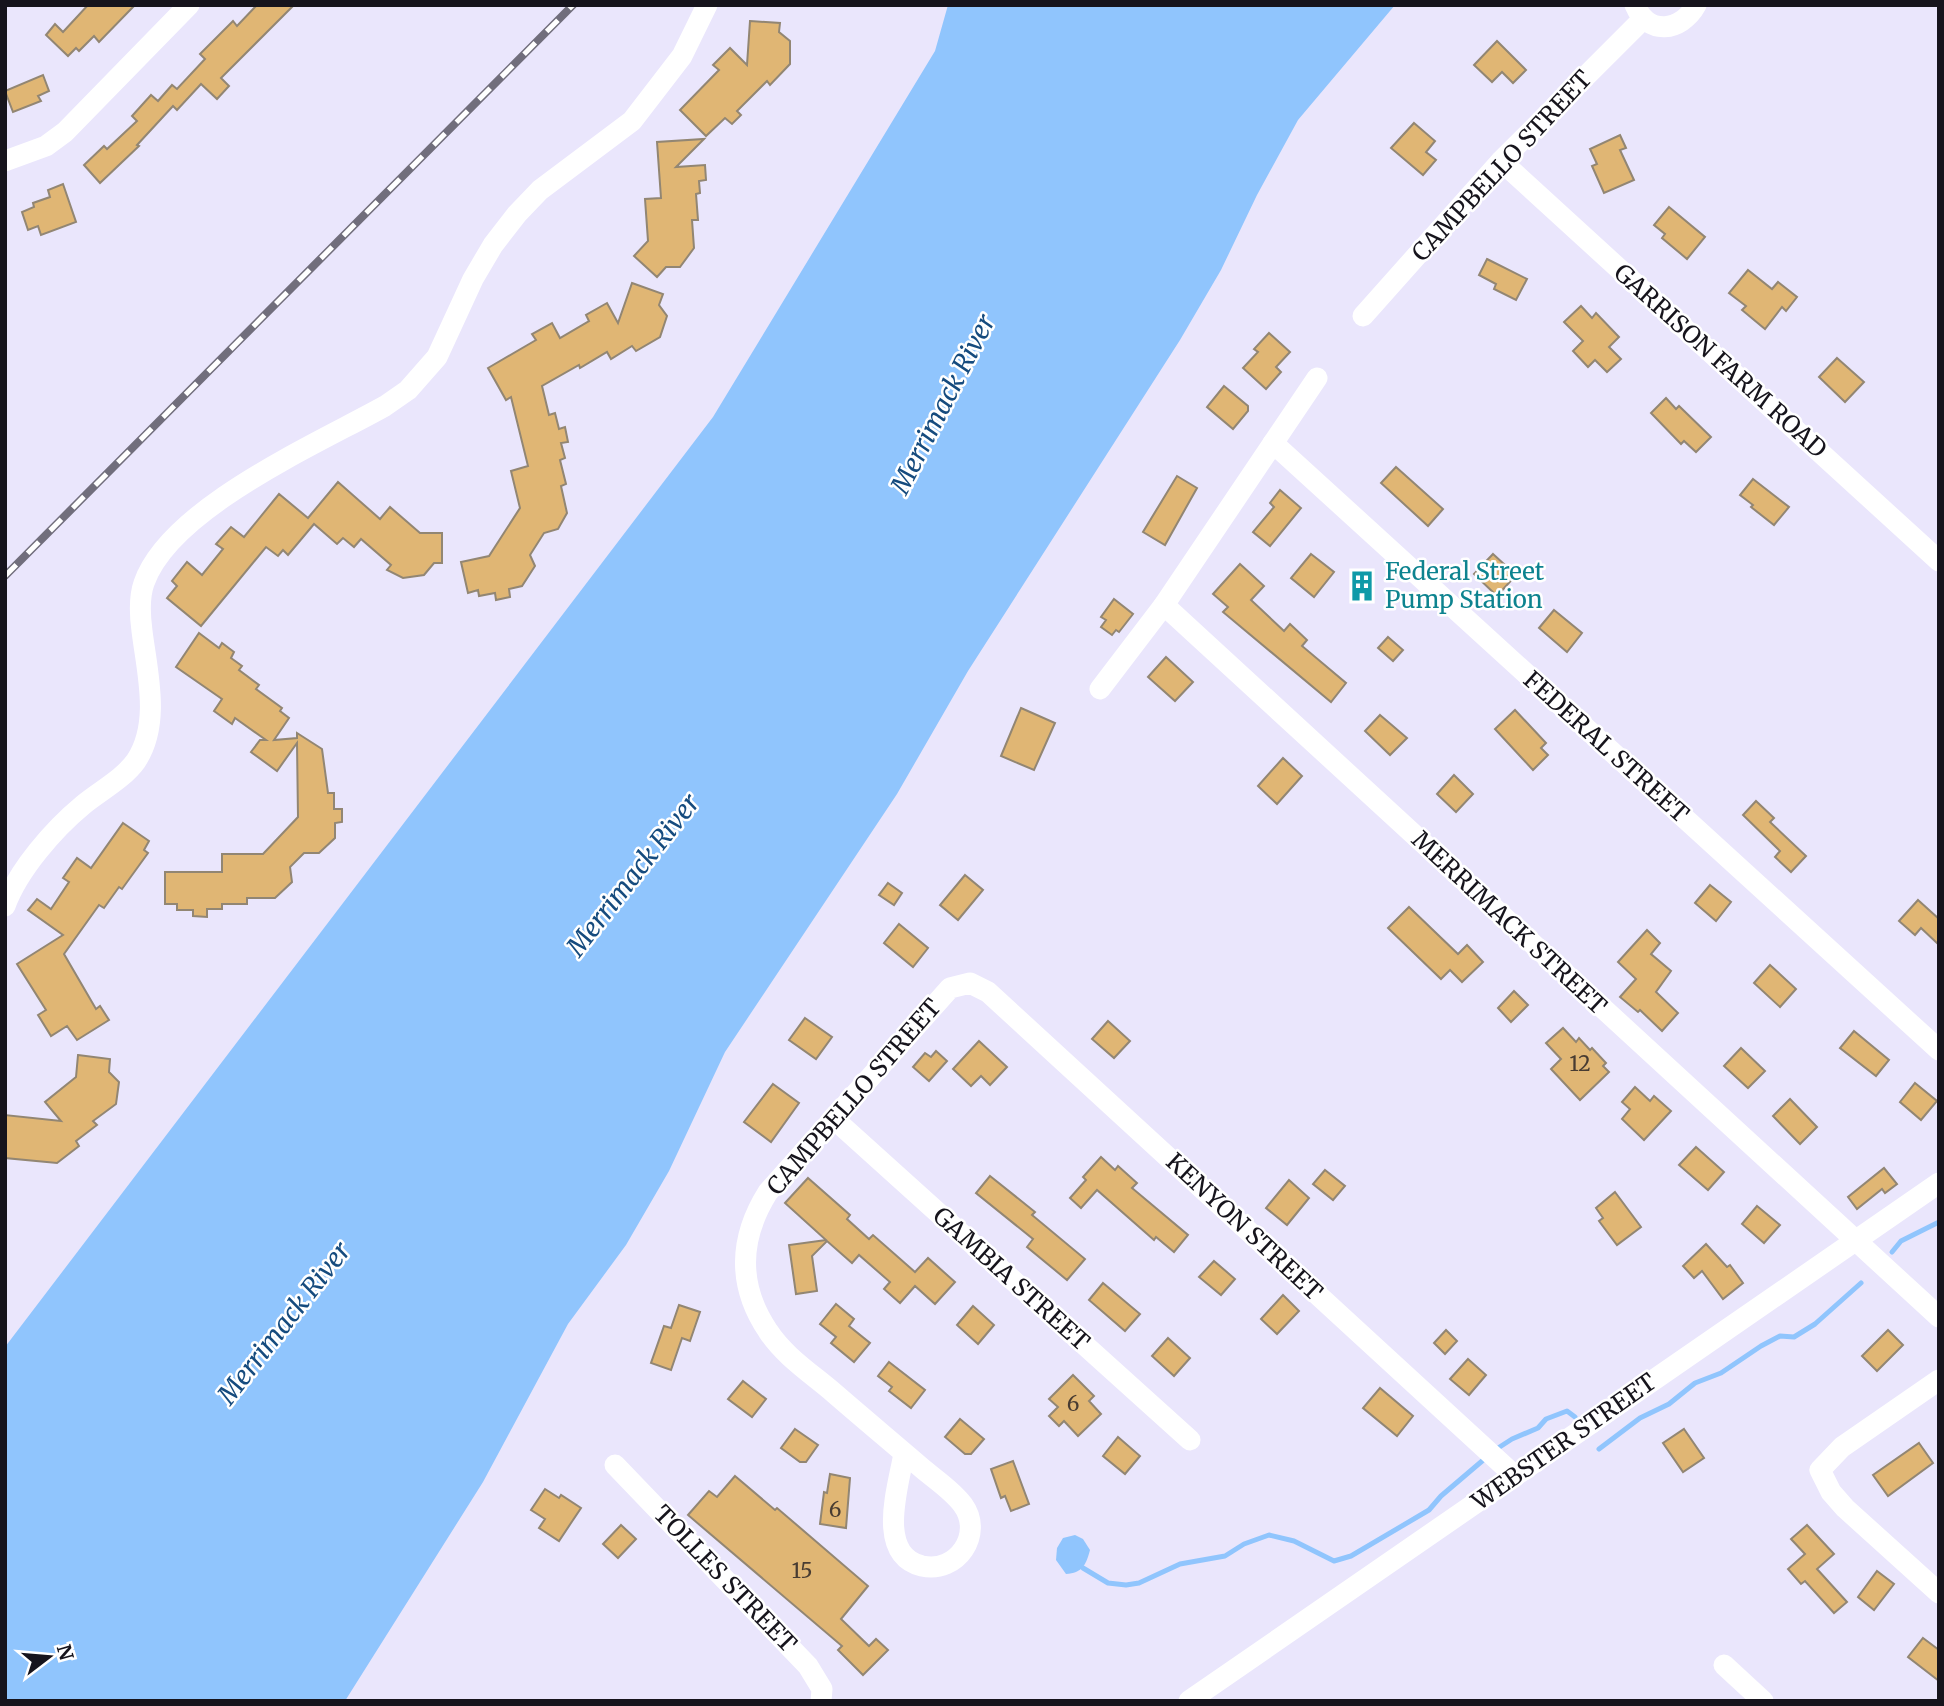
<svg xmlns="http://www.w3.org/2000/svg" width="1944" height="1706" viewBox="0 0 1944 1706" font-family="Merriweather,serif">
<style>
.water{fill:#90c5fd}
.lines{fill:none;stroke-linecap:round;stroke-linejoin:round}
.stream{stroke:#90c5fd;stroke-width:5}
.building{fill:#e0b674;stroke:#928673;stroke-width:2}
.street{stroke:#fff;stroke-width:21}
.rail-casing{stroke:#716e7c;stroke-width:8}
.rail{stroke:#fff;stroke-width:5;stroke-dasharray:16;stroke-linecap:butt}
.labels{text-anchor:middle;stroke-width:5;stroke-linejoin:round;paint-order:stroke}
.number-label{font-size:21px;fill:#483c32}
.street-label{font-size:24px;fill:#16141c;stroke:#fff}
.culture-label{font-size:24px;fill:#0d838f;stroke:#fff;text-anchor:start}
.water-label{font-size:26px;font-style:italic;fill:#154b7e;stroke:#fff}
</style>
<rect width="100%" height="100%" fill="#eae6fc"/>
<g class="water">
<polygon points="948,5 1395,5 1298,120 1257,195 1221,270 1180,340 968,671 897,794 725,1052 669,1171 626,1245 568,1324 483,1482 345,1701 5,1701 5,1347 713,417 935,51"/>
<path d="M1075 1535 1083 1539 1090 1550C1086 1565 1082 1573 1066 1574L1056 1560 1057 1548 1063 1538Z"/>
</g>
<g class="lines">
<g class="stream">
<polyline points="1892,1252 1901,1241 1939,1222"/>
<polyline points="1599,1449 1640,1418 1669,1404 1695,1383 1721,1373 1761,1346 1780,1336 1794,1337 1815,1324 1861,1283"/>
<polyline points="1495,1450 1512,1439 1538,1428 1546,1419 1567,1411 1575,1417"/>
<polyline points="1083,1568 1108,1583 1126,1585 1139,1583 1180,1564 1225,1556 1244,1544 1269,1535 1294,1541 1334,1561 1351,1556 1429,1510 1441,1496 1488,1456"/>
</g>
</g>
<g class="building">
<polygon points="88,5 135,5 99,42 94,36 79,51 76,48 68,56 46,35 55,24 63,32"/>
<polygon points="257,5 294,5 221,78 229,86 217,99 201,84 177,110 173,106 137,145 139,146 100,183 84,165 104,146 107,149 137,121 132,116 151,95 158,101 172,85 177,89 205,59 200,54 233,21 237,26"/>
<polygon points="750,21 780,23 779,32 790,41 790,64 770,85 767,81 737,111 741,115 732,124 725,118 706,136 680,110 719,70 713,65 730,48 747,65"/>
<polygon points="1497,41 1526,70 1513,83 1502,72 1492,82 1474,65"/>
<polygon points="43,75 49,91 38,96 41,101 13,112 5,91"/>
<polygon points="1414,123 1435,141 1426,152 1436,160 1423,175 1391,148"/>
<polygon points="1620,135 1626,148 1620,150 1634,180 1604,193 1592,166 1597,164 1590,149"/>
<polygon points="704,139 676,167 705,165 706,180 699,181 700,193 696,194 698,220 692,220 694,248 680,267 666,267 657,277 634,256 648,241 645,199 661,198 657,142"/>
<polygon points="63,184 76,222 41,235 38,226 28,230 22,212 34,207 33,203 50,197 48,190"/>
<polygon points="1669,207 1705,237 1687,259 1662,238 1665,234 1654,225"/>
<polygon points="1487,259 1527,279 1516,300 1494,289 1496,284 1479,275"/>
<polygon points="1748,270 1772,289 1778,282 1797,297 1786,311 1782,307 1765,329 1742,310 1746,306 1729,293"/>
<polygon points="632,283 663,294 659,305 667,316 660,337 636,351 632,346 611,359 607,352 580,368 579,365 542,386 549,415 555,413 559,429 565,427 568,442 561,443 565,458 560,460 566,484 561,486 567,513 558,529 544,533 530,555 535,566 522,586 509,589 510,597 496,600 495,593 479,596 478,590 468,593 461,562 489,556 520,508 511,471 528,466 511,397 506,400 488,368 536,340 532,334 552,323 560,338 589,321 586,315 607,303 618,323"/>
<polygon points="1581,306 1592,318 1596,313 1619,337 1609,347 1621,359 1607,372 1595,360 1588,367 1573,351 1583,341 1564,322"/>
<polygon points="1269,333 1290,352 1276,367 1281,372 1266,389 1243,368 1258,352 1254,349"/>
<polygon points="1837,358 1864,382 1845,402 1819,377"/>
<polygon points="1224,386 1248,406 1248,411 1233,429 1207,407"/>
<polygon points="1666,398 1676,409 1679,406 1711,437 1696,452 1684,441 1681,444 1651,413"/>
<polygon points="1396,467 1443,509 1428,526 1381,483"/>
<polygon points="1177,476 1197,488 1165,545 1143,532"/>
<polygon points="1753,479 1789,507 1774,525 1751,507 1753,505 1740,495"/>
<polygon points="338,482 380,519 390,507 420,533 442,533 442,563 434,563 424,575 403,578 387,570 391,565 361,539 354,547 343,538 337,544 314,524 288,555 283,550 278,556 266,547 201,626 167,598 177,586 172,581 187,562 202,575 223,549 216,544 231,527 244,537 279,494 308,518"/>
<polygon points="1280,490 1301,508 1270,546 1253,532 1274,507 1270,503"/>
<polygon points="1311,554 1334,572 1314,597 1291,578"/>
<polygon points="1493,554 1516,575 1497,596 1474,574"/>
<polygon points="1240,564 1264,586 1251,600 1284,631 1290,624 1307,640 1302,646 1346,683 1331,702 1223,612 1228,607 1213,594"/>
<polygon points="1114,599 1133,614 1119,632 1116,630 1112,635 1101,627 1106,620 1101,617"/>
<polygon points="1554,610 1582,633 1567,652 1539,628"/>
<polygon points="199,633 219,648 222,643 234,652 231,658 242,666 239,670 259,685 256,689 282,708 280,711 289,718 274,740 297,738 297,733 322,749 328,793 334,793 334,809 342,809 342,822 335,823 335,838 319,853 304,853 290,867 292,882 275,898 247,898 247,904 222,904 222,909 207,909 207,917 193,916 193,910 177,910 177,904 165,904 165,872 222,872 222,854 263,854 298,817 297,743 277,771 251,752 260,740 266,740 235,718 232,724 214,711 222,699 176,667"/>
<polygon points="1388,637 1403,650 1393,661 1378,648"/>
<polygon points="1166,657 1193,682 1175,701 1148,677"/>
<polygon points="1021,708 1055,723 1034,770 1001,756"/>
<polygon points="1515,710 1546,743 1541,748 1548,755 1533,770 1495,729"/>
<polygon points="1380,715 1407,738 1390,755 1365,731"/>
<polygon points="1283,758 1302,776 1277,804 1258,786"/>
<polygon points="1454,775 1473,794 1456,812 1437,794"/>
<polygon points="1756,801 1774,818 1770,822 1806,856 1791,872 1775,857 1780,851 1743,815"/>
<polygon points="123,823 149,841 144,850 148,853 122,889 119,887 104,908 99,905 64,954 96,1009 100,1006 109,1020 77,1040 67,1026 51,1036 38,1015 46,1010 17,964 63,935 28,910 37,899 51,909 69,882 63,878 77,858 91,868"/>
<polygon points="965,875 983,890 958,920 940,905"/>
<polygon points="888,883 902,893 894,905 879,895"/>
<polygon points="1710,885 1731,902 1716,921 1695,903"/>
<polygon points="1918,900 1939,919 1939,945 1921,928 1915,935 1899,921"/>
<polygon points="1409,907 1458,954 1467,945 1483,962 1462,982 1450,970 1441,979 1388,928"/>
<polygon points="899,924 928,948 913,967 884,943"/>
<polygon points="1647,930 1660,943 1651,954 1671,971 1656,992 1678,1013 1662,1031 1640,1010 1638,1012 1620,997 1636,979 1618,962"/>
<polygon points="1770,965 1796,989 1780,1007 1754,983"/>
<polygon points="1514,991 1528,1005 1511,1022 1498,1008"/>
<polygon points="805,1018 832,1037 816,1059 789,1040"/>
<polygon points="1108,1021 1130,1041 1114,1058 1092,1039"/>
<polygon points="1563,1028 1576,1042 1579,1038 1590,1050 1592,1048 1606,1063 1603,1066 1609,1072 1580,1100 1551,1069 1561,1059 1546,1043"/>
<polygon points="1854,1031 1889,1060 1876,1076 1840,1048"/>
<polygon points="979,1041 1007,1067 990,1085 981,1076 971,1086 953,1069"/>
<polygon points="1741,1048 1765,1071 1748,1088 1724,1066"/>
<polygon points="936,1051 947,1061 929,1081 913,1067 925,1053 931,1057"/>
<polygon points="78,1055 110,1059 109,1072 119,1082 116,1104 93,1121 97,1125 76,1141 79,1146 57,1163 5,1158 5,1115 61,1121 45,1102 76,1077"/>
<polygon points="1915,1083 1937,1101 1921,1120 1900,1102"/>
<polygon points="773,1084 799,1103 771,1142 744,1122"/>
<polygon points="1635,1087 1650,1101 1654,1096 1671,1111 1644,1140 1622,1119 1630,1109 1622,1102"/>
<polygon points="1790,1099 1817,1127 1800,1144 1773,1116"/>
<polygon points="1696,1147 1724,1172 1708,1190 1679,1165"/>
<polygon points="1101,1157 1115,1170 1118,1166 1137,1183 1132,1188 1188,1235 1174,1252 1156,1237 1154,1240 1097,1190 1081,1208 1070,1198 1086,1180 1083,1177"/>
<polygon points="1884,1168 1897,1184 1885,1193 1882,1189 1857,1209 1848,1197"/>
<polygon points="1325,1170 1345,1186 1333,1200 1313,1184"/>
<polygon points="990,1176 1035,1212 1032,1215 1085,1259 1067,1280 1027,1247 1033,1239 976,1193"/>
<polygon points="808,1178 850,1215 847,1219 869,1239 873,1235 915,1272 928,1258 955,1282 935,1304 915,1286 900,1303 884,1289 890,1282 859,1255 852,1263 827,1241 812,1256 817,1291 796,1294 789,1245 826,1240 785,1203"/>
<polygon points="1289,1180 1309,1198 1287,1225 1266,1208"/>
<polygon points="1615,1192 1641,1227 1617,1245 1599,1221 1603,1218 1596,1208"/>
<polygon points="1757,1206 1780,1225 1764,1243 1742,1224"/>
<polygon points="1706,1244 1727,1267 1730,1265 1743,1283 1723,1299 1702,1271 1694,1278 1683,1266"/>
<polygon points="1214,1261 1235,1279 1221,1295 1199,1277"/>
<polygon points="1103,1283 1140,1314 1125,1331 1089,1300"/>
<polygon points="1283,1295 1299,1311 1277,1334 1261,1319"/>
<polygon points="836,1304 854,1319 849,1326 870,1343 854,1362 831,1343 836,1337 820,1324"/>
<polygon points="679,1305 700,1312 690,1341 682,1338 671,1370 651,1363 664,1326 671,1328"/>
<polygon points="973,1306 994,1325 978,1344 957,1325"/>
<polygon points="1446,1330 1457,1341 1445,1354 1434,1343"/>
<polygon points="1888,1330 1903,1345 1877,1371 1862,1356"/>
<polygon points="1168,1338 1190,1358 1174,1376 1152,1356"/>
<polygon points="1468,1359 1486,1375 1469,1395 1450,1379"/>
<polygon points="889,1362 925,1390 911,1408 889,1391 892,1387 878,1376"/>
<polygon points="1073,1375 1094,1396 1089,1401 1101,1414 1078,1436 1064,1421 1059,1426 1049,1416 1058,1407 1049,1399"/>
<polygon points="743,1381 766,1399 752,1417 728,1399"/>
<polygon points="1380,1388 1413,1416 1397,1436 1363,1408"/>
<polygon points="960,1419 984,1439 971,1454 965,1454 945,1437"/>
<polygon points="795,1429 818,1445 806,1462 800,1462 781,1448"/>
<polygon points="1684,1429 1704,1458 1683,1472 1663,1443"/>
<polygon points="1118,1437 1140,1456 1125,1474 1103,1456"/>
<polygon points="1919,1443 1933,1463 1888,1496 1873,1475"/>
<polygon points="1013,1461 1029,1504 1011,1511 1005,1496 1001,1498 991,1469"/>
<polygon points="830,1474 850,1478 846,1528 820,1524 824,1492 827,1493"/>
<polygon points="735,1476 775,1510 777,1508 868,1586 841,1619 869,1646 876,1639 888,1650 863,1675 838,1650 842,1646 688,1515 709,1491 717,1497"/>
<polygon points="545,1489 559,1498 561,1495 581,1508 559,1541 539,1528 545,1519 531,1510"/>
<polygon points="621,1525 636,1539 618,1558 603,1544"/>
<polygon points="1807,1525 1834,1554 1817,1569 1847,1602 1834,1613 1805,1581 1801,1584 1788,1569 1805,1554 1791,1539"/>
<polygon points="1877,1571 1894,1584 1874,1610 1858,1597"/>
<polygon points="1923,1638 1939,1650 1939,1681 1908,1657"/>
</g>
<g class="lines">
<g class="street">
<path d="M1635 5C1648 36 1681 32 1696 5"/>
<polyline points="5,161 46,146 65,132 189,5"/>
<polyline points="1501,161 1939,561"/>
<polyline points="1363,316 1501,161 1643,19"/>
<polyline points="1273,443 1939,1050"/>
<polyline points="1164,605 1939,1317"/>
<polyline points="1100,689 1164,605 1317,378"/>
<path d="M5 906C18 870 54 829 83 805 100 791 123 779 136 761 161 723 147 672 142 631 140 616 139 597 144 583 170 508 317 444 385 406L408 390 437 357 473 279 493 245 517 214 540 190 632 121 682 56 707 5"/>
<polyline points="833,1118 1190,1440"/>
<polyline points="1939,1380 1842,1447 1820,1470 1831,1492 1845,1508 1939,1593"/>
<path d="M904 1453C899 1485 875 1554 922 1566 957 1574 984 1534 963 1505 953 1491 936 1480 923 1469 894 1444 864 1419 834 1393 812 1374 784 1356 768 1331 737 1285 739 1238 768 1192L950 988 970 983 988 992 1515 1476"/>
<polyline points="615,1465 808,1666 822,1689 821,1701"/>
<polyline points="1724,1665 1763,1701"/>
<polyline points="1189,1701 1939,1183"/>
</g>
<g class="rail-casing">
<polyline id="rail" points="5,576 573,5"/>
</g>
<use href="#rail" class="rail"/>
</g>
<defs>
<g id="building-bare" transform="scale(2.415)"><path d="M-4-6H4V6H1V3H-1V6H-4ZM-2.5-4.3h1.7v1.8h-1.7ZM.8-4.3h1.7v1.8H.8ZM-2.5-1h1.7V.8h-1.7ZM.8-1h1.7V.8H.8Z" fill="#0f9aa8" stroke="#fff" stroke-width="2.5" paint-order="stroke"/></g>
</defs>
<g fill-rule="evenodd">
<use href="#building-bare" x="1362" y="586"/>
</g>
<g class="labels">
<g class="number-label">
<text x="1580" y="1071">12</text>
<text x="1073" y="1411">6</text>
<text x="835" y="1517">6</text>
<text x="802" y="1578">15</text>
</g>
<g class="street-label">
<text transform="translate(1502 166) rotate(-47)" y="8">CAMPBELLO STREET</text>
<text transform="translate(1720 361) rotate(42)" y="8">GARRISON FARM ROAD</text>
<text transform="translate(1606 747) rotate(42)" y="8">FEDERAL STREET</text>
<text transform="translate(1509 923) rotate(43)" y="8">MERRIMACK STREET</text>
<text transform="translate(854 1097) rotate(-49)" y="8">CAMPBELLO STREET</text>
<text transform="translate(1244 1227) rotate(43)" y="8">KENYON STREET</text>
<text transform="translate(1011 1279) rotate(42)" y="8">GAMBIA STREET</text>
<text transform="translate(1564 1442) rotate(-35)" y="8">WEBSTER STREET</text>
<text transform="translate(725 1579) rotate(46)" y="8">TOLLES STREET</text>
</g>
<g class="culture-label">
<text x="1385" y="580">Federal Street<tspan x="1385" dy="28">Pump Station</tspan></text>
</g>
<g class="water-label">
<text transform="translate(943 404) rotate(-63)" y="9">Merrimack River</text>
<text transform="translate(633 875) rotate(-52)" y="9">Merrimack River</text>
<text transform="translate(284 1323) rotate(-52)" y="9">Merrimack River</text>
</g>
</g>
<rect width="1944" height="1706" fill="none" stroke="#16141c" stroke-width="14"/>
<g transform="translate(49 1657) rotate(74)" stroke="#ffffff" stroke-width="5" paint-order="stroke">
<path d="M0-5L12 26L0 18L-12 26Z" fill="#16141c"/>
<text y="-10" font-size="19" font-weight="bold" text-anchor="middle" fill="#16141c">N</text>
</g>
</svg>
